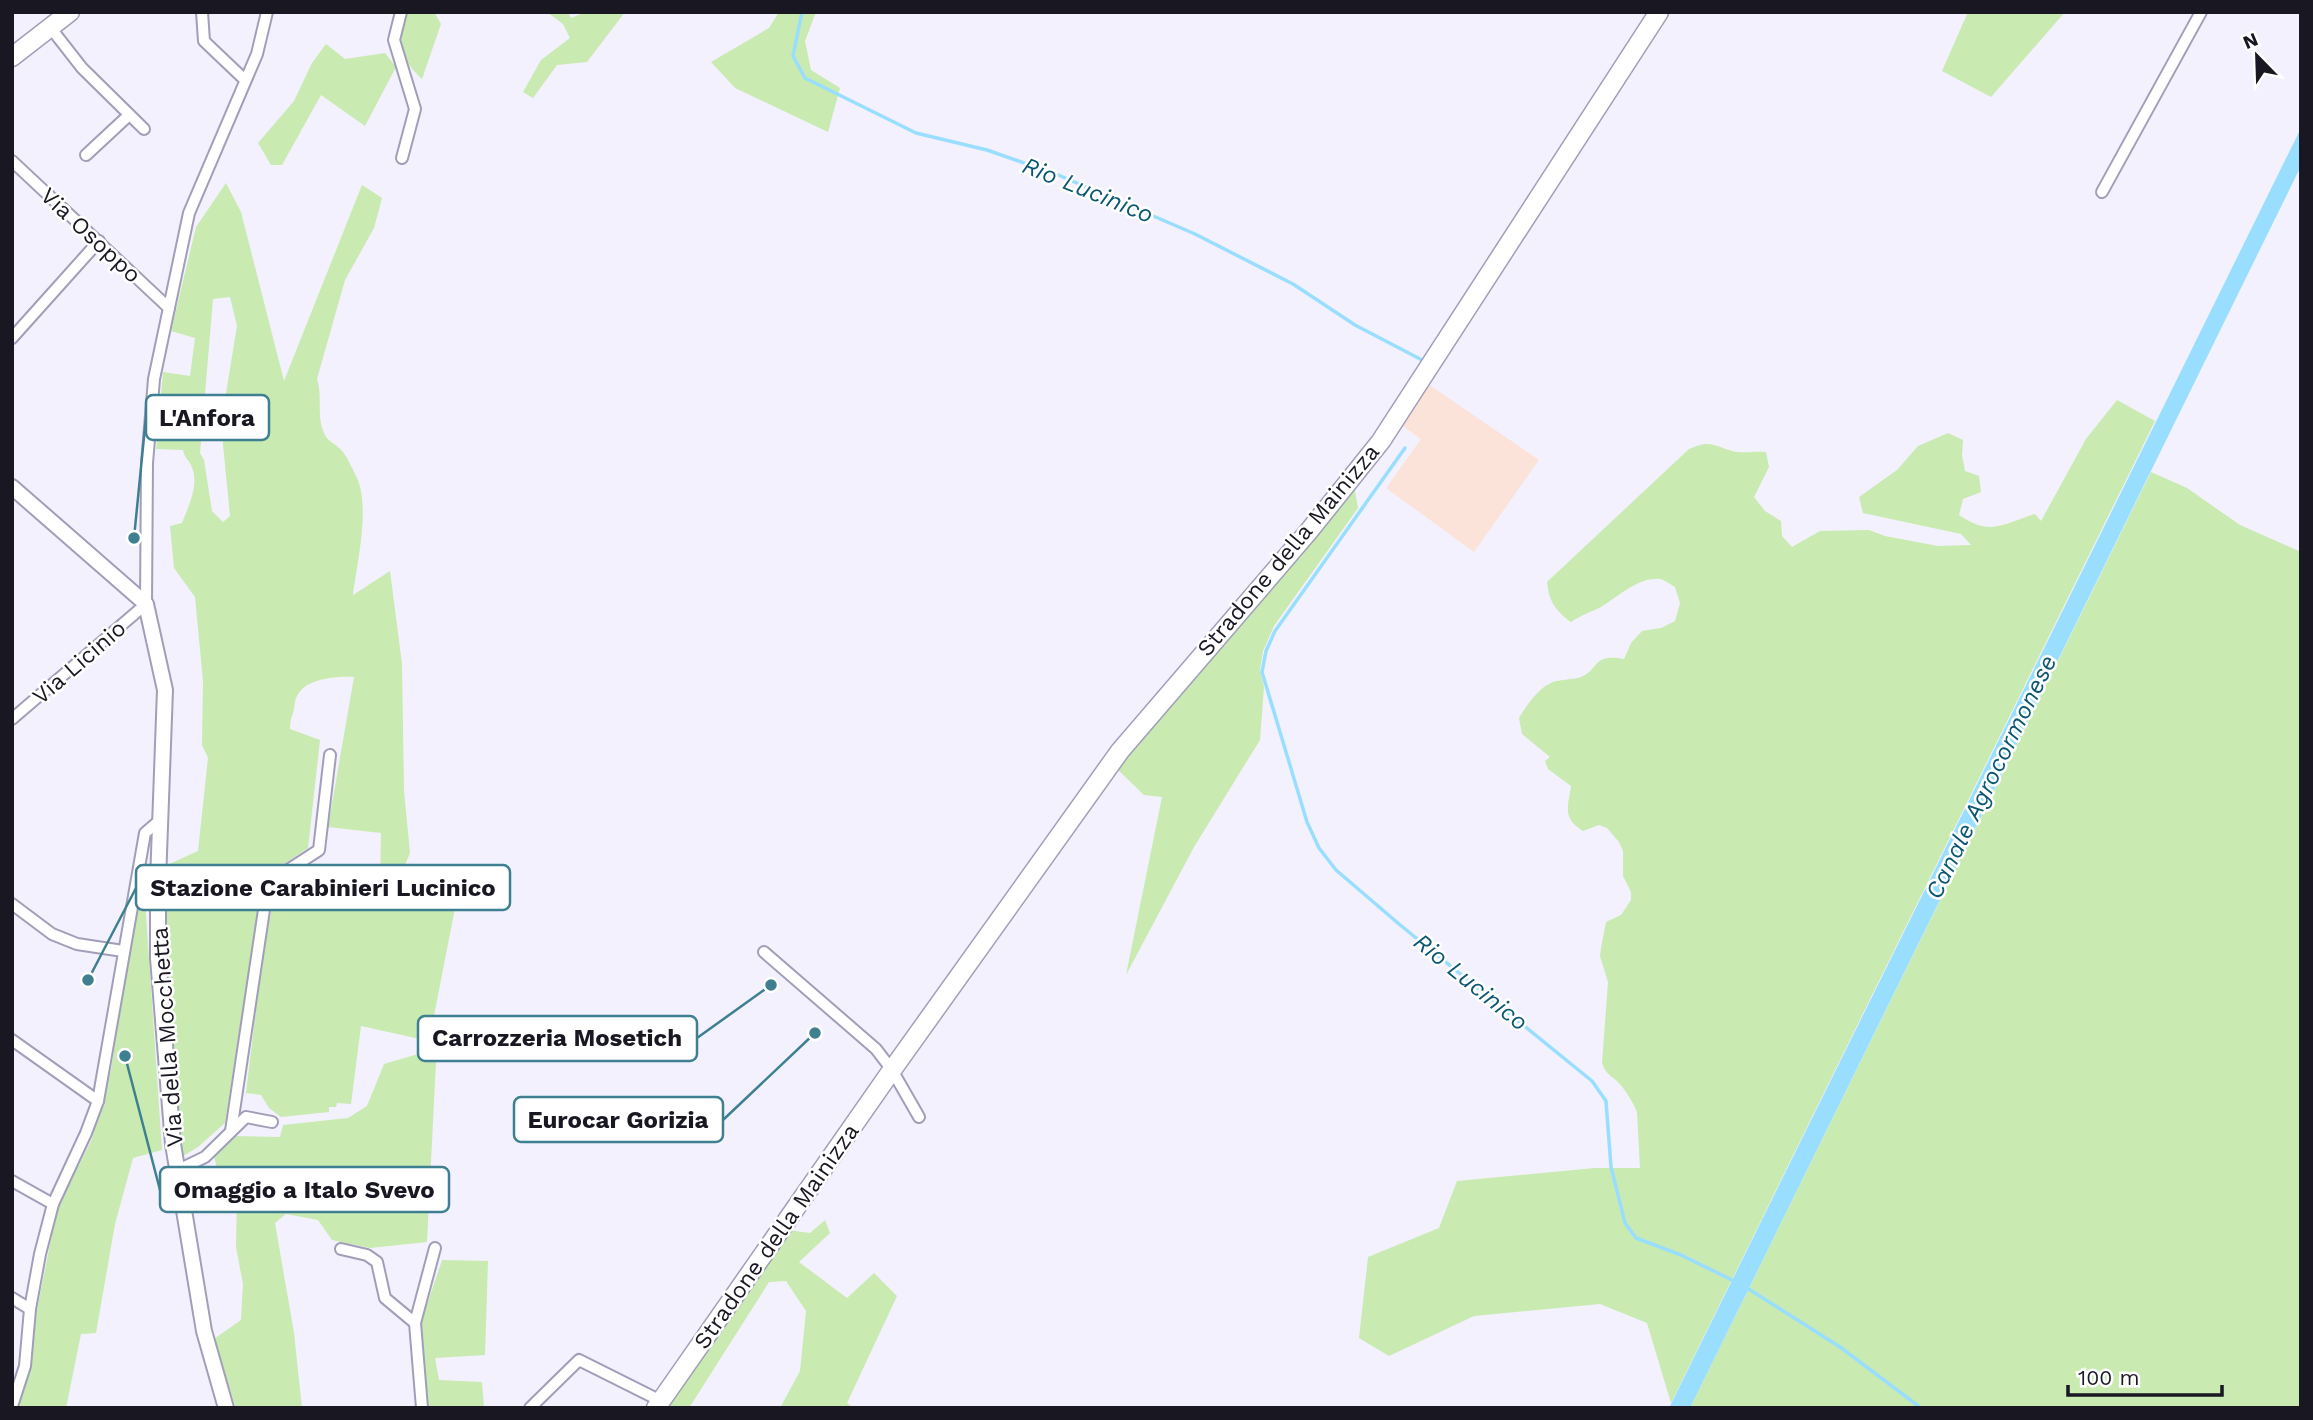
<svg xmlns="http://www.w3.org/2000/svg" width="2313" height="1420" viewBox="0 0 2313 1420" font-family="'Work Sans',sans-serif">
<style>
.industrial{fill:#fbe3d9}
.green{fill:#c9eab0;fill-rule:evenodd}
.water{fill:#99deff}
.lines{fill:none;stroke-linecap:round;stroke-linejoin:round}
.stream{stroke:#99deff;stroke-width:3.5}
.minor-casing{stroke:#a19eb9;stroke-width:14}
.tertiary-casing{stroke:#a19eb9;stroke-width:18}
.primary-casing{stroke:#a19eb9;stroke-width:21}
.minor{stroke:#fff;stroke-width:10}
.tertiary{stroke:#fff;stroke-width:14}
.primary{stroke:#fff;stroke-width:18}
.labels{text-anchor:middle;stroke-width:5;stroke-linejoin:round;paint-order:stroke}
.street-label{font-size:23px;fill:#191721;stroke:#fff}
.water-label{font-size:24px;font-style:italic;fill:#0b5772;stroke:#fff}
.leader{fill:none;stroke:#3e7f91;stroke-width:2.5}
.callout-dot{fill:#3e7f91;stroke:#fff;stroke-width:2.5}
.callout{fill:#fff;stroke:#3e7f91;stroke-width:2.5}
.callout-label{font-size:24px;text-anchor:middle;font-weight:bold;fill:#191721}
</style>
<rect width="100%" height="100%" fill="#f3f1fd"/>
<polygon class="industrial" points="1425,382 1539,460 1474,552 1386,488 1421,439 1401,425"/>
<g class="green">
<path d="M406 12H434L441 24 422 79C398 57 398 42 406 12Z"/>
<polygon points="547,12 568,12 571,18 586,12 625,12 587,62 557,65 533,98 523,92 541,60 570,38 563,24"/>
<polygon points="779,12 816,12 805,41 811,70 840,88 828,132 735,88 711,62 769,28"/>
<polygon points="1968,12 2065,12 1991,97 1942,71"/>
<polygon points="326,44 345,59 385,53 396,67 365,126 321,95 282,165 271,165 258,143 294,101 312,63"/>
<path d="M226 183 241 212 284 381 362 185 382 198 374 228 345 280 317 379C323 396 316 415 324 433 327 442 337 444 343 452 348 459 352 468 356 476 371 505 357 562 353 595L390 571 402 664 404 791 410 853 398 881 458 893 429 1041 361 1026 351 1104 337 1103 336 1107H329V1112L281 1117 269 1108 261 1095 246 1093 256 1009 252 1007 265 918H270L275 886 279 877 380 890 381 833 328 827 354 677C337 676 306 678 297 696 294 701 295 707 293 713 291 719 290 722 290 729L320 740 308 848 263 878 225 1123 198 1147 180 1158 162 898 165 866 198 851 208 758 202 745 203 681 195 597 174 568 170 526 182 523C189 505 200 484 191 465 188 459 184 457 183 450L156 449 163 372 190 376 195 338 171 331 196 227ZM230 297 237 326 221 424 230 516 223 522 212 511 204 460 200 453 213 299Z"/>
<path d="M2117 400 2155 421 1671 1403 1647 1323 1600 1304 1474 1316 1389 1356 1359 1338 1368 1257 1439 1228 1457 1181 1595 1168H1640L1637 1112C1633 1102 1625 1089 1617 1081 1609 1075 1605 1072 1602 1063L1608 982 1600 956 1601 948 1606 922 1621 915 1631 900V892L1623 876V851L1619 842 1607 828 1599 825 1583 831C1562 818 1568 808 1571 786L1548 769 1545 761 1550 757 1522 734 1519 718C1527 705 1538 688 1553 682 1562 679 1572 680 1581 677 1600 669 1592 653 1624 659L1631 643 1642 631 1661 628 1675 621 1680 603 1675 587C1671 585 1665 580 1660 579 1638 577 1618 597 1601 607 1591 612 1581 615 1571 622 1556 611 1549 602 1547 582L1689 449C1711 440 1711 445 1732 451 1740 454 1756 451 1766 452L1769 467 1754 497 1765 511 1781 521 1782 536 1792 547 1820 531 1869 530 1885 536 1938 546 1971 545 1961 534 1863 513 1859 497 1897 470 1918 446 1948 433 1963 440 1962 455 1965 471 1979 476 1981 492 1963 499 1959 515C1990 536 2001 525 2035 514L2041 521 2086 439Z"/>
<polygon points="2151,472 2187,488 2240,525 2301,552 2301,1408 1690,1408"/>
<polygon points="1354,485 1358,508 1274,626 1263,651 1260,670 1264,687 1260,740 1194,847 1126,975 1162,797 1144,795 1115,767"/>
<polygon points="143,870 162,1150 133,1158 115,1224 96,1333 81,1334 66,1408 16,1408 32,1359 35,1320 57,1209 91,1141 111,1070 132,928"/>
<polygon points="432,1050 436,1062 427,1242 370,1248 332,1240 318,1220 286,1214 275,1223 294,1333 302,1408 236,1408 214,1339 241,1320 243,1284 236,1247 237,1192 222,1191 214,1156 234,1136 280,1137 283,1125 348,1118 367,1106 384,1064"/>
<polygon points="825,1220 830,1233 799,1262 847,1298 874,1273 897,1296 847,1403 854,1408 780,1408 800,1371 806,1311 786,1281 769,1282 689,1408 663,1408 787,1230 810,1233"/>
<polygon points="442,1260 488,1261 485,1355 435,1358 439,1380 482,1382 484,1408 427,1408 421,1323"/>
</g>
<polygon class="water" points="2301,128 2301,166 1690,1408 1669,1408"/>
<g class="lines">
<g class="stream">
<polyline points="802,12 793,56 805,78 916,133 987,150 1056,174 1195,234 1293,284 1355,325 1422,360"/>
<polyline points="1405,448 1275,631 1266,651 1262,672 1307,822 1319,848 1336,870 1399,924 1592,1081 1606,1101 1611,1167 1625,1223 1636,1238 1681,1255 1734,1281"/>
<polyline points="1747,1288 1840,1347 1921,1408"/>
</g>
<g class="minor-casing">
<g id="minor">
<polyline points="202,12 204,41 245,80"/>
<polyline points="401,12 394,40 415,109 402,158"/>
<polyline points="50,27 82,68 144,129"/>
<polyline points="86,155 128,116"/>
<polyline points="12,161 169,308"/>
<polyline points="2102,192 2201,12"/>
<polyline points="12,338 99,241"/>
<polyline points="12,719 146,604 147,463 154,379 189,213 257,54 267,12"/>
<polyline points="12,904 52,934 77,944 123,951"/>
<polyline points="764,952 876,1049 892,1070 919,1117"/>
<polyline points="12,1040 98,1101"/>
<polyline points="231,1131 268,883 319,850 330,755"/>
<polyline points="176,1171 205,1157 246,1117 272,1122"/>
<polyline points="12,1181 53,1204"/>
<polyline points="341,1249 367,1255 377,1262 385,1298 415,1323 422,1408"/>
<polyline points="12,1298 30,1309"/>
<polyline points="415,1323 435,1248"/>
<polyline points="12,1406 25,1366 30,1309 40,1254 53,1204 86,1133 98,1101 145,833 160,820"/>
<polyline points="530,1408 579,1360 661,1401"/>
</g>
</g>
<g class="tertiary-casing">
<polyline id="tertiary" points="12,487 146,604 165,690 158,881 158,958 173,1144 204,1331 226,1408"/>
</g>
<g class="primary-casing">
<g id="primary">
<polyline points="12,57 70,12"/>
<polyline points="656,1408 892,1070 1120,751 1309,531 1381,441 1659,12"/>
</g>
</g>
<use href="#minor" class="minor"/>
<use href="#tertiary" class="tertiary"/>
<use href="#primary" class="primary"/>
</g>
<g class="labels">
<g class="street-label">
<text transform="translate(91 235) rotate(43)" y="8">Via Osoppo</text>
<text transform="translate(1288 550) rotate(-50)" y="8">Stradone della Mainizza</text>
<text transform="translate(79 662) rotate(-41)" y="8">Via Licinio</text>
<text transform="translate(167 1037) rotate(-94)" y="8">Via della Mocchetta</text>
<text transform="translate(776 1236) rotate(-55)" y="8">Stradone della Mainizza</text>
</g>
<g class="water-label">
<text transform="translate(1088 190) rotate(22)" y="8">Rio Lucinico</text>
<text transform="translate(1991 777) rotate(-64)" y="8">Canale Agrocormonese</text>
<text transform="translate(1471 982) rotate(39)" y="8">Rio Lucinico</text>
</g>
</g>
<path class="leader" d="M134 538L146 417M88 980L136 888M771 985L697 1038M815 1033L723 1120M125 1056L160 1190"/>
<g class="callout-dot">
<circle cx="134" cy="538" r="7"/>
<circle cx="88" cy="980" r="7"/>
<circle cx="771" cy="985" r="7"/>
<circle cx="815" cy="1033" r="7"/>
<circle cx="125" cy="1056" r="7"/>
</g>
<g class="callout">
<rect x="146" y="395" width="123" height="45" rx="7"/>
<rect x="136" y="865" width="374" height="45" rx="7"/>
<rect x="418" y="1016" width="279" height="45" rx="7"/>
<rect x="514" y="1097" width="209" height="45" rx="7"/>
<rect x="160" y="1167" width="289" height="45" rx="7"/>
</g>
<g class="callout-label">
<text x="207" y="426">L'Anfora</text>
<text x="323" y="896">Stazione Carabinieri Lucinico</text>
<text x="557" y="1046">Carrozzeria Mosetich</text>
<text x="618" y="1128">Eurocar Gorizia</text>
<text x="304" y="1198">Omaggio a Italo Svevo</text>
</g>
<rect width="2313" height="1420" fill="none" stroke="#191721" stroke-width="28"/>
<g transform="translate(2257 56) rotate(337)" stroke="#ffffff" stroke-width="5" paint-order="stroke">
<path d="M0-5L12 26L0 18L-12 26Z" fill="#191721"/>
<text y="-10" font-size="19" font-weight="bold" text-anchor="middle" fill="#191721">N</text>
</g>
<path d="M2068 1385v10h154v-10" fill="none" stroke="#191721" stroke-width="3.5"/>
<text x="2078" y="1385" font-size="21" fill="#191721" stroke="#ffffff" stroke-width="5" paint-order="stroke">100 m</text>
</svg>
